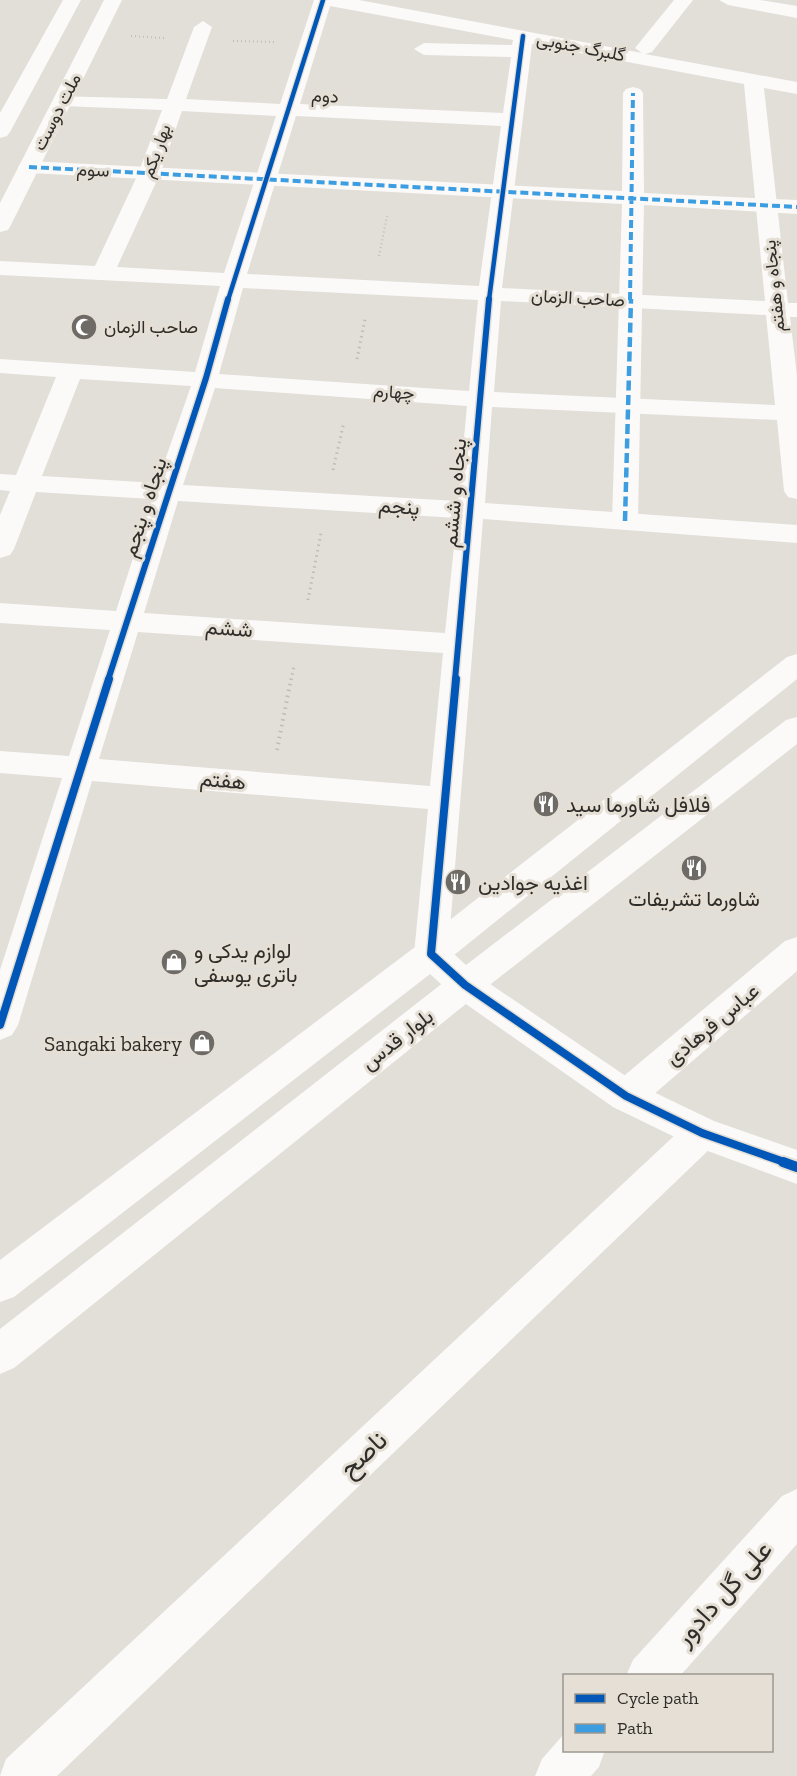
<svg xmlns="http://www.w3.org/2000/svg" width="797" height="1776" viewBox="0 0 797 1776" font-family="'Zilla Slab',Vazirmatn,serif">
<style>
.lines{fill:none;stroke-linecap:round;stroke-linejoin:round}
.path-far2{stroke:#bfbdbc;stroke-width:2;stroke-dasharray:1 3;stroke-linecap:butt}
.path-far1{stroke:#bfbdbc;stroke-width:3;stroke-dasharray:1.5 4;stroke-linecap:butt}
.path{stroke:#bfbdbc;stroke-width:4;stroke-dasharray:1.5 4.5;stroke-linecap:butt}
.pedestrian{fill:#fbfaf9;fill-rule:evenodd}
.minor{fill:#fbfaf9;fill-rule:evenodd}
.tertiary{fill:#fbfaf9;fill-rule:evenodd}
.secondary{fill:#fbfaf9;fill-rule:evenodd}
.quiet-far1{stroke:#3d9de1;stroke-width:4;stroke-dasharray:8 4;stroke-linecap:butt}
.quiet{stroke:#3d9de1;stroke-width:4.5;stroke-dasharray:10 4.5;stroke-linecap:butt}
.cycleway-far3-casing{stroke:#e5dfd5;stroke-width:7}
.cycleway-far2-casing{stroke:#e5dfd5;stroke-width:9}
.cycleway-far1-casing{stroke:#e5dfd5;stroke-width:11}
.cycleway-casing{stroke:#e5dfd5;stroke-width:14}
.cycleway-far3{stroke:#0057b8;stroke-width:4.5}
.cycleway-far2{stroke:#0057b8;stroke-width:6}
.cycleway-far1{stroke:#0057b8;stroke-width:8}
.cycleway{stroke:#0057b8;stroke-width:10}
.labels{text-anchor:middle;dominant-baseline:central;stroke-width:6;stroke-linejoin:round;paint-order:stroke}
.far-street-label{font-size:18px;fill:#2f2d29;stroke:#e5dfd5}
.far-poi-label{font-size:18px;fill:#2f2d29;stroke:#e5dfd5;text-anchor:start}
.street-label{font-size:21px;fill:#2f2d29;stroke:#e5dfd5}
.poi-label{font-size:21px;fill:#2f2d29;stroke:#e5dfd5;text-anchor:start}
.near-street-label{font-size:26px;fill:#2f2d29;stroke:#e5dfd5}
</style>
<rect width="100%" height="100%" fill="#e2ded8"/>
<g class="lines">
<path class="path-far2" d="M131,36l34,2
M233,41l43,1
M379,256l8,-40"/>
<path class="path-far1" d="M357,359l8,-40
M333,470l11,-48
M308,600l13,-67
M291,680l3,-14"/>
<path class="path" d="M277,750l14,-71"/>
<path class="pedestrian" d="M633,87l7,2 3,4 1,100 153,7v14l-153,-9 -6,316 -3,6 -10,3 -10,-3 -3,-6 10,-317 -593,-31 -7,-2 -4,-4 4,-4 7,-2 593,30 1,-98 3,-4z"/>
<path class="minor" d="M314,0h45l283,53 -7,-5 39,-48h19l-41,52 -7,2 152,28v12l-33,-6 24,215h9v14h-7l7,59v123l-9,-2 -4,-6 -7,-71 -285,-13 -7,96 312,22v18l-314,-24 -35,435 -5,10 -12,4 -12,-4 -5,-10 14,-145 -336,-28 -74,244 -6,10 -12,5v-70l62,-192 -62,-5v-22l69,5 41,-126 -110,-7v-20l116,8 36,-112 -116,-7 -22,57 -4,6 -10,3v-43l10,-24 -10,-1v-16l16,1 40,-98 -56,-4v-14l195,13 25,-86 -220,-11v-14l95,5 43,-92 24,-64 -99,-4 -7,-2 -3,-4 3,-4 111,3 27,-72 9,-6 9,6 -26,72 94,5zM330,6l183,34 -1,5 -88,-2 -10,6 10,6 87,2 -8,56 -203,-9zM532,44l212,40 21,217 -263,-13zM182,111l94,5 -52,157 -107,-6 43,-93zM296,116l205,10 -22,160 -232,-12zM243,288l235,12 -9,91 -250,-17zM501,301l265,14 9,90 -281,-13zM80,379l111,7 -34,97 -115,-7zM215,388l252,18 -9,95 -275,-16zM178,501l279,17 -12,115 -301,-20zM138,632l305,21 -13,133 -331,-27z
M719,0h41l37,6v12l-69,-13z
M797,937v34l-158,136 -13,5 -13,-5 -5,-11 5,-11 172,-144z
M702,1117l13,5 6,11 -6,11 -658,632h-57l6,-17 683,-637z
M797,1489v55l-117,132h-54l7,-16 149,-164z
M564,1734v16h41l-6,17 -8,9h-56l7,-17z"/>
<path class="tertiary" d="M63,0h18l-71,132 -3,4 -7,2v-25z
M104,0h18l-111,225 -3,5 -8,2v-29z
M431,940l12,4 34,31 162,110 75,36 83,29v34l-108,-40 -76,-37 -160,-112 -34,-31 -5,-10 5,-10z"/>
<path class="secondary" d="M797,654v25l-354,285 -429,333 -14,5v-42l419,-316 368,-287z
M797,717v27l-320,251 -463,373 -14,6v-45l453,-354 333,-255z"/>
<path class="quiet-far1" d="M29,167l768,40
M630,300l3,-207"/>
<path class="quiet" d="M625,521l6,-222"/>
<defs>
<path id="cycleway-far3" d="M228,300l95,-300
M489,300l34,-264"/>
<path id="cycleway-far2" d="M108,680l98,-302 22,-79
M455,680l34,-381"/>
<path id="cycleway-far1" d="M456,679l-25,275 34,31 161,111 76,37 85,30
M0,1025l109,-346"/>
<path id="cycleway" d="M783,1162l14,5"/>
</defs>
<use href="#cycleway-far3" class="cycleway-far3-casing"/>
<use href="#cycleway-far2" class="cycleway-far2-casing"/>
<use href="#cycleway-far1" class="cycleway-far1-casing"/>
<use href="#cycleway" class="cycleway-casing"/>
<use href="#cycleway-far3" class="cycleway-far3"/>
<use href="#cycleway-far2" class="cycleway-far2"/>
<use href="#cycleway-far1" class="cycleway-far1"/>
<use href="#cycleway" class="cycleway"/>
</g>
<defs>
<symbol id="mosque-disc" viewBox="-11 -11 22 22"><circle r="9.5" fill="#6e6b66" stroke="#e5dfd5"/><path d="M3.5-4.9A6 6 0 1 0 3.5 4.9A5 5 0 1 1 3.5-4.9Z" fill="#fff"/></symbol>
<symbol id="restaurant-disc" viewBox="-11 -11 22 22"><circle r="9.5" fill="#6e6b66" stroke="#e5dfd5"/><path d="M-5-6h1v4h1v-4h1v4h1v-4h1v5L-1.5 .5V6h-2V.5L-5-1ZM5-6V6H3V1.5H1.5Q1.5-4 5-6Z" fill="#fff"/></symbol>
<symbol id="shop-disc" viewBox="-11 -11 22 22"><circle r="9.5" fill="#6e6b66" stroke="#e5dfd5"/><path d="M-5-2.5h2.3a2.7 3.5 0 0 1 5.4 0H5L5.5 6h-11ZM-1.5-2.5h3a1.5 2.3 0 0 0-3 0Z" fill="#fff"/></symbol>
</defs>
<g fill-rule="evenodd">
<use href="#mosque-disc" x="69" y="312" width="30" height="30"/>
<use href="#restaurant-disc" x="531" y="789" width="30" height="30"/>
<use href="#restaurant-disc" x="679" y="853" width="30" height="30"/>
<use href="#restaurant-disc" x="443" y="867" width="30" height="30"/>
<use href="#shop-disc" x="159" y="947" width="30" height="30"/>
<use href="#shop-disc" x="187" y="1028" width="30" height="30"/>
</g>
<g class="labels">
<g class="far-street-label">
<text transform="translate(581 47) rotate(11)">گلبرگ جنوبی</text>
<text transform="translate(325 96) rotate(3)">دوم</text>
<text transform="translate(57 112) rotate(-63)">ملت دوست</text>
<text transform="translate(156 151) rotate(-70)">بهار یکم</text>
<text transform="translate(93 170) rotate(3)">سوم</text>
<text transform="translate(774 286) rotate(-96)">پنجاه و هفتم</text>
<text transform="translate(578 298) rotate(3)">صاحب الزمان</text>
<text transform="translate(394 392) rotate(4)">چهارم</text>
</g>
<g class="far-poi-label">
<text x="104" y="327">صاحب الزمان</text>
</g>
<g class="street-label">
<text transform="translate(454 493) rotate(-85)">پنجاه و ششم</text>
<text transform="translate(399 506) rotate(4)">پنجم</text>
<text transform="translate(144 507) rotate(-72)">پنجاه و پنجم</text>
<text transform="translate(229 628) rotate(4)">ششم</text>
<text transform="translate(223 780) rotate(5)">هفتم</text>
<text transform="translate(712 1024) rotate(-40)">عباس فرهادی</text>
<text transform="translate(397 1039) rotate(-38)">بلوار قدس</text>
</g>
<g class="poi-label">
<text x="566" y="804">فلافل شاورما سید</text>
<text x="478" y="882">اغذیه جوادین</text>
<text x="694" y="898" text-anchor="middle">شاورما تشریفات</text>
<text x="194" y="950">لوازم یدکی و<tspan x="194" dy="24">باتری یوسفی</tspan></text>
<text x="182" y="1043" text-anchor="end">Sangaki bakery</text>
</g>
<g class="near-street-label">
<text transform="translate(363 1454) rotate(-43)">ناصح</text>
<text transform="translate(723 1593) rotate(-48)">علی گل دادور</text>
</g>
</g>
<rect x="563" y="1674" width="210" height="78" fill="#e5dfd5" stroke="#9c9890" stroke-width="1.5"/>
<rect x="575" y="1694" width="30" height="9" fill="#0057b8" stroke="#9c9890" stroke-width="1.5"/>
<text x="617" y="1704" font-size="18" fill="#2f2d29">Cycle path</text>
<rect x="575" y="1724" width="30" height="9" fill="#3d9de1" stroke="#9c9890" stroke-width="1.5"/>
<text x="617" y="1734" font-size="18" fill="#2f2d29">Path</text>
</svg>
